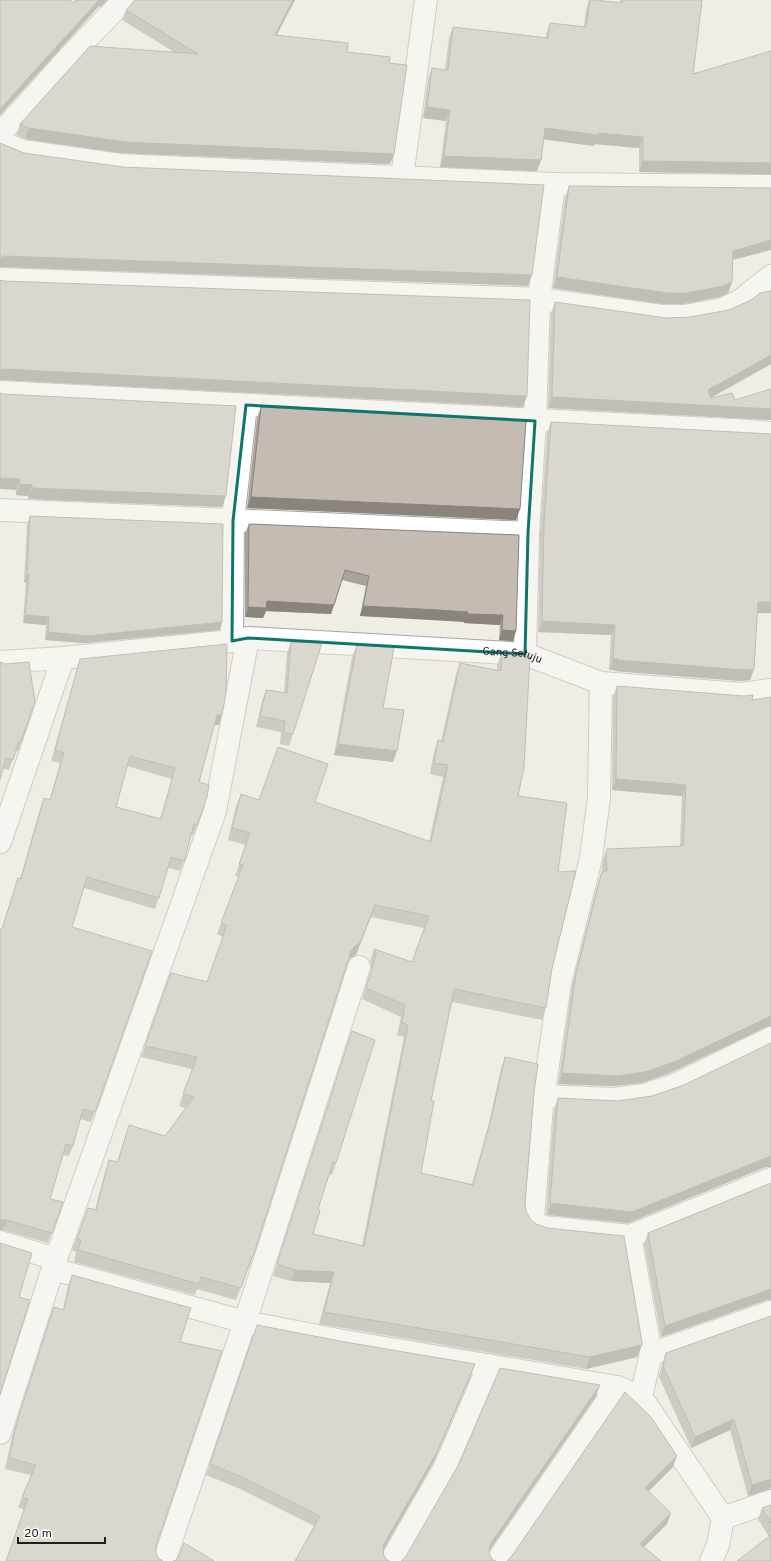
<svg xmlns="http://www.w3.org/2000/svg" width="771" height="1561" viewBox="0 0 771 1561" font-family="Overpass,sans-serif">
<style>
.lines{fill:none;stroke-linecap:round;stroke-linejoin:round}
.minor-casing{stroke:#a5a5a5;stroke-width:24}
.tertiary-casing{stroke:#a5a5a5;stroke-width:24}
.minor{stroke:#fff;stroke-width:22}
.tertiary{stroke:#fff;stroke-width:22}
.wall{fill:#a9a29a;fill-rule:evenodd}
.shaded-wall{fill:#89847d}
.building{fill:#c4bcb3;stroke:#89847d;fill-rule:evenodd}
.marked{fill:none;stroke:#0f766e;stroke-width:3;stroke-linejoin:round}
.labels{text-anchor:middle;dominant-baseline:central;stroke-width:4;stroke-linejoin:round;paint-order:stroke}
.street-label{font-size:11px;fill:#1e1e1e;stroke:#fff}
</style>
<rect width="100%" height="100%" fill="#f0ede4"/>
<g class="lines">
<defs>
<g id="minor">
<path d="M0,134l70,-78 54,-56"/>
<path d="M0,142l22,9 98,14 434,19 217,2"/>
<path d="M402,177l24,-177"/>
<path d="M0,279l539,20 123,17h22l39,-7 18,-9 30,-24"/>
<path d="M0,392l750,39 21,2"/>
<path d="M0,510l528,23"/>
<path id="s1" d="M248,638l277,16 76,29 140,11 30,-4"/>
<path d="M232,641l1,-120 13,-116"/>
<path d="M525,654l3,-121 7,-112 4,-122 15,-115"/>
<path d="M601,683l-2,115 -8,60 -31,125 -18,123 -9,111 4,7 7,3 86,9 141,-57"/>
<path d="M0,842l63,-184"/>
<path d="M543,1096l71,3 30,-4 31,-10 96,-47"/>
<path d="M630,1236l21,118"/>
<path d="M0,1242l56,17"/>
<path d="M53,1269l192,53 98,19 274,46 24,10 82,121 48,-17"/>
<path d="M641,1397l10,-43 120,-42"/>
<path d="M164,1561l81,-239 114,-355"/>
<path d="M391,1561l53,-92 45,-104"/>
<path d="M497,1561l120,-174"/>
<path d="M711,1561l7,-16 5,-27"/>
</g>
<path id="tertiary" d="M0,662l63,-4 169,-17 16,-3 -33,173 -159,448 -56,174"/>
</defs>
<use href="#minor" class="minor-casing"/>
<use href="#tertiary" class="tertiary-casing"/>
<use href="#minor" class="minor"/>
<use href="#tertiary" class="tertiary"/>
</g>
<path class="wall" d="M0,0l74,3 2,-3h31l-7,7 -1,-1 -99,109z
M135,0h160l-19,35 113,28 1,101 -269,-11 -96,-14 -9,-4 4,-11 154,-72 -52,-32 4,-10z
M589,0l31,3v-3h82l-9,74 78,-23v123l-132,-2v-24l-44,-4 -1,2 -50,-7 -3,21 -4,11 -97,-4 6,-46 -23,-3 5,-39 4,-11 13,2 4,-32 4,-11 93,11v-4l4,-11 34,4 2,-17z
M569,186l164,75 -1,21 -4,11 -9,4 -36,7h-20l-110,-16 12,-91z
M771,291v73l-60,34 24,2 36,20 -223,-12 3,-95 4,-11 111,16 24,-1 39,-7z
M0,393l222,114 -194,-8v-3l-12,-1v-5z
M261,407l259,102 -4,11 -269,-12 10,-90z
M551,422l206,191 -3,56 -4,11 -9,1 -127,-10v-1h-5l2,-35 -73,-3 2,-98 7,-101z
M30,516l192,106 -2,8 -136,13 -39,-3 1,-15 -23,-2 3,-40 -2,-1 3,-58z
M249,524l270,11 -3,96 -3,10 -14,-1 1,-15 -36,-2 1,-1 -31,-3 -74,-3 6,-30 -24,-6 -11,34 -65,-3 -3,7 -18,-1v-84z
M291,642l2,92 -4,12 -9,-2 1,-12 -25,-5 6,-26 4,-11 18,3 3,-40z
M357,645l26,63 10,54 -59,-7 18,-98z
M502,653l16,143 40,76 -6,96 -6,40 -4,12 -90,-18 -21,99 -10,72 51,11 16,-57 13,-58 4,-12 29,36 -9,111 1,7 4,8 112,126 -5,12 -51,12 -267,-45 11,-41 -39,-2 -18,-5 79,-245 -16,132 -4,12 -3,-1 -11,35 -5,25 49,12 42,-209 -7,-2 4,-18 -39,-18 9,-28v-6l-1,-4 4,-12 38,13 12,-34 -53,-11 -15,38 -6,3 -2,4 -95,294 -4,12h-1l-12,32 -39,-11 -2,6 -121,-33 2,-10 -4,-2 16,-42 7,2 10,-38 4,-12 8,2 12,-37 36,11 21,-28 -7,-2 13,-37 -51,-12 30,-84 36,9 16,-45 -6,-3 22,-57 -4,-1 11,-31 -18,-5 8,-34 5,-12 18,6 56,2 114,40 14,-65 -13,-3 4,-22 4,-12 3,1 15,-67 4,-11 37,7v-5z
M80,659l139,66h-5l-15,57 8,15 -14,39 -2,-1 -7,26 -4,10 -12,-3 -13,41 -71,-21 -12,39 80,24 -61,171 -11,-3 -7,27 -4,10 -6,-1 -13,44 13,3 -15,41 -45,-13h-3v-301h2l16,-51 2,1 20,-70 4,-11 6,2 10,-37 -9,-2 26,-92zM127,766l45,13 -12,40 -44,-12z
M0,662l35,40 -17,50 -2,-1 -7,19 -6,-1z
M617,686l135,14 14,327 -96,46 -29,10 -28,3 -55,-2 14,-99 26,-103 4,-11v-6l1,-5 4,-11 73,-2 2,-51 -70,-6 1,-94z
M684,1085l82,82 -138,56 -82,-9 8,-105 4,-11 60,3 34,-5z
M771,1183v117h-4l-106,37 -17,-93 4,-11z
M72,1275l108,67 -24,204v7l2,5 5,3h-157l18,-51 -6,-3 13,-32 -26,-6 8,-36 37,-115 4,-11 9,2 5,-23z
M771,1316v169l-1,4 -22,7 -18,-66 -39,18 -32,-71 3,-13 4,-11z
M253,1336l218,39 -38,88 -50,88 1,5 4,5 -74,-35 -76,-38 -32,-13z
M771,1505v56l-2,-24 -11,-18 4,-11z"/>
<path class="shaded-wall" d="M99,0h2l-2,6 -99,109v-6z
M102,0h5l-7,7z
M293,0h2l-24,46 4,-11z
M427,107l23,3 -4,11 -23,-3z
M29,128l365,26 -4,10 -269,-11 -96,-14z
M545,128l98,9 -4,11 -44,-4 -1,2 -53,-7z
M444,156l97,4 -4,11 -97,-4z
M643,161l128,2v11l-132,-2z
M771,240v10l-42,11 4,-10z
M4,256l528,19 -4,11 -528,-19v-9z
M557,277l175,5 -4,11 -9,4 -36,7h-20l-110,-16z
M771,355v9l-67,37 4,-11z
M5,369l522,27 -4,11 -523,-27v-10z
M552,397l219,12v11l-223,-12z
M0,478l20,1 -4,11 -16,-1z
M20,484l12,1 -4,11 -12,-1z
M32,488l194,8 -4,11 -194,-8z
M251,497l269,12 -4,11 -269,-12z
M27,575h2l-3,8 -2,-1z
M267,601l67,4 -3,9 -65,-3 -3,7 -18,-1 3,-10z
M758,602h13v11h-17z
M363,606l75,4 30,2 -3,10 -105,-6z
M468,614l35,1 -3,10 -36,-2z
M25,615l24,2 -3,8 -23,-2z
M542,621l73,4 -4,10 -73,-3z
M222,622l-2,8 -136,13 -39,-3 3,-8z
M502,630l14,1 -3,10 -14,-1z
M613,659h5l-4,11h-5z
M617,660l137,9 -4,11 -9,1 -127,-10z
M217,715h5l-3,10h-6z
M338,744l59,7 -4,11 -59,-7z
M616,779l70,6 -4,11 -70,-6z
M375,905l-19,50 -6,3 -3,5 4,-12z
M771,1016v10l-5,1 -96,46 -29,10 -28,3 -55,-2 4,-11z
M771,1156v11h-5l-138,56 -81,-8 4,-11z
M0,1220h7l-4,10h-3z
M295,1270l39,2 -4,11 -39,-2z
M771,1289v11h-4l-106,37 4,-11z
M642,1345l-5,12 -51,12 4,-12z
M475,1364l-4,11 -38,88 -53,92 4,-11z
M600,1385l-4,11 -109,158 4,-11z
M734,1419l-4,11 -39,18 4,-11z
M677,1456l-4,11 -32,32 4,-11z
M770,1472h1v13l-1,4 -22,7 4,-11z
M671,1513l-4,11 -31,31 4,-11z"/>
<path class="building" d="M0,0h71l3,3 2,-3h23l-99,109z
M135,0h158l-18,35 73,8 -1,9 43,5 -1,6 18,2 -13,89 -269,-12 -96,-14 -9,-4 70,-78 108,8 -72,-44z
M590,0h5l27,3 1,-3h79l-9,74 78,-23v112l-128,-2v-24l-44,-4 -1,2 -53,-7 -4,32 -97,-4 6,-46 -23,-3 5,-39 16,2 5,-43 95,11 2,-15 36,4z
M0,143l24,10 99,14 421,18 -12,90 -528,-19 -4,2z
M569,186l202,2v52l-38,11 -1,31 -9,4 -36,7h-20l-110,-16z
M0,280l3,1 527,19 -3,96 -522,-27 -5,1z
M771,291v64l-63,35 3,8 21,-5 3,7 36,-11v20l-219,-12 3,-95 111,16 24,-1 39,-7 22,-10 9,-7z
M0,393l3,1 233,12 -10,90 -194,-8v-3l-12,-1v-5l-20,-1z
M261,407l265,14 -6,88 -269,-12z
M551,422l220,12v168h-13l-4,67 -9,1 -128,-10 1,-1h-5l2,-34 -73,-4 2,-98z
M30,516l193,8 -1,98 -135,14 -39,-4 1,-15 -24,-2 4,-40h-2z
M249,524l270,11 -3,96 -14,-1 1,-15 -35,-1v-2l-30,-2 -75,-4 6,-30 -24,-6 -11,35 -67,-4 -1,7 -18,-1z
M291,642l31,1 -29,91 -9,-1 1,-12 -25,-5 6,-26 21,3z
M227,644l-1,49 -4,22h-5l-18,67 10,3 -2,12 -10,28 -3,-1 -10,37 -13,-4 -12,41 -72,-21 -15,50 80,24 -57,161 -12,-3 -10,37 -7,-2 -16,55 13,3 -11,31 -45,-13h-7v-291h2l16,-51 3,1 23,-81 6,2 14,-47 -9,-3 25,-91zM130,756l45,12 -14,51 -45,-12z
M357,645l37,3 -11,60 21,2 -7,41 -59,-7z
M502,653l28,3 -6,111 -6,29 49,7 -9,69 18,-1 -24,97 -6,40 -92,-19 -23,112h3l-13,72 52,12 19,-70 13,-58 33,7 -4,29 -9,111 1,7 4,8 6,5 11,4 77,8 18,106v3l-52,12 -266,-45 10,-40 -39,-2 -18,-6 75,-233 23,9 -39,123 -3,-1 -15,47 2,1 -7,24 51,12 44,-221 -6,-2 3,-18 -39,-17 9,-29 1,-6 -2,-4 38,13 17,-46 -54,-11 -15,38 -5,3 -4,5 -98,305h-1l-11,32 -40,-11 -2,7 -121,-34 3,-10 -4,-1 11,-31 8,2 13,-50 9,2 11,-37 36,11 29,-39 -11,-3 14,-37 -52,-11 26,-73 36,9 20,-57 -6,-2 22,-58 -4,-1 11,-31 -18,-5 9,-34 18,6 19,-53 50,17 -13,38 116,40 17,-77 -14,-2 4,-23 5,2 17,-79 41,8z
M0,662l5,2 24,-2 6,40 -14,39h-2l-6,19 -7,-2 -6,22z
M617,686l127,10 9,-1 -1,5 19,-3v319l-97,46 -29,10 -28,4 -55,-3 14,-99 26,-103h5l-1,-17 1,-5 76,-3 3,-61 -70,-6z
M771,1043v113l-139,56 -82,-9 8,-105 60,3 34,-5 32,-11z
M771,1183v106l-106,37 -17,-93z
M0,1243l32,10 -13,44 11,3 -30,94z
M72,1275l119,33 -11,34 42,9 -66,195v7l2,5 5,3h-24l-1,-1v1h-132l22,-62 -6,-2 14,-32 -27,-7 8,-36 37,-115 10,3z
M771,1316v156h-1l1,2v5l-19,6 -18,-66 -39,18 -32,-71 3,-13z
M257,1325l88,17 130,22 -38,88 -53,92 -1,6 1,6 4,5h2h-95l25,-45 -78,-39 -32,-13z
M500,1368l100,17 -109,158 -2,6 1,7 4,5h2h-95l5,-5 53,-92z
M625,1392l26,25 26,39 -32,32 26,25 -31,31 21,17h-154l4,-4z
M771,1505v18l-9,-15z
M771,1535v26h-34z
M184,1543l30,18h-41l3,-1 4,-6z"/>
<path d="M0 0H771V1561H0ZM246,405l289,16 -7,112 -3,121 -277,-16 -16,3 1,-120z" fill="#f0ede4" fill-opacity=".55" fill-rule="evenodd"/>
<path class="marked" d="M246,405l289,16 -7,112 -3,121 -277,-16 -16,3 1,-120z"/>
<g class="labels">
<g class="street-label">
<text stroke="none"><textPath href="#s1" startOffset="265">Gang Setuju</textPath></text>
</g>
</g>
<path d="M18 1537v6h87v-6" fill="none" stroke="#1e1e1e" stroke-width="2"/>
<text x="24" y="1537" font-size="12" fill="#1e1e1e" stroke="#ffffff" stroke-width="3" paint-order="stroke">20 m</text>
</svg>
